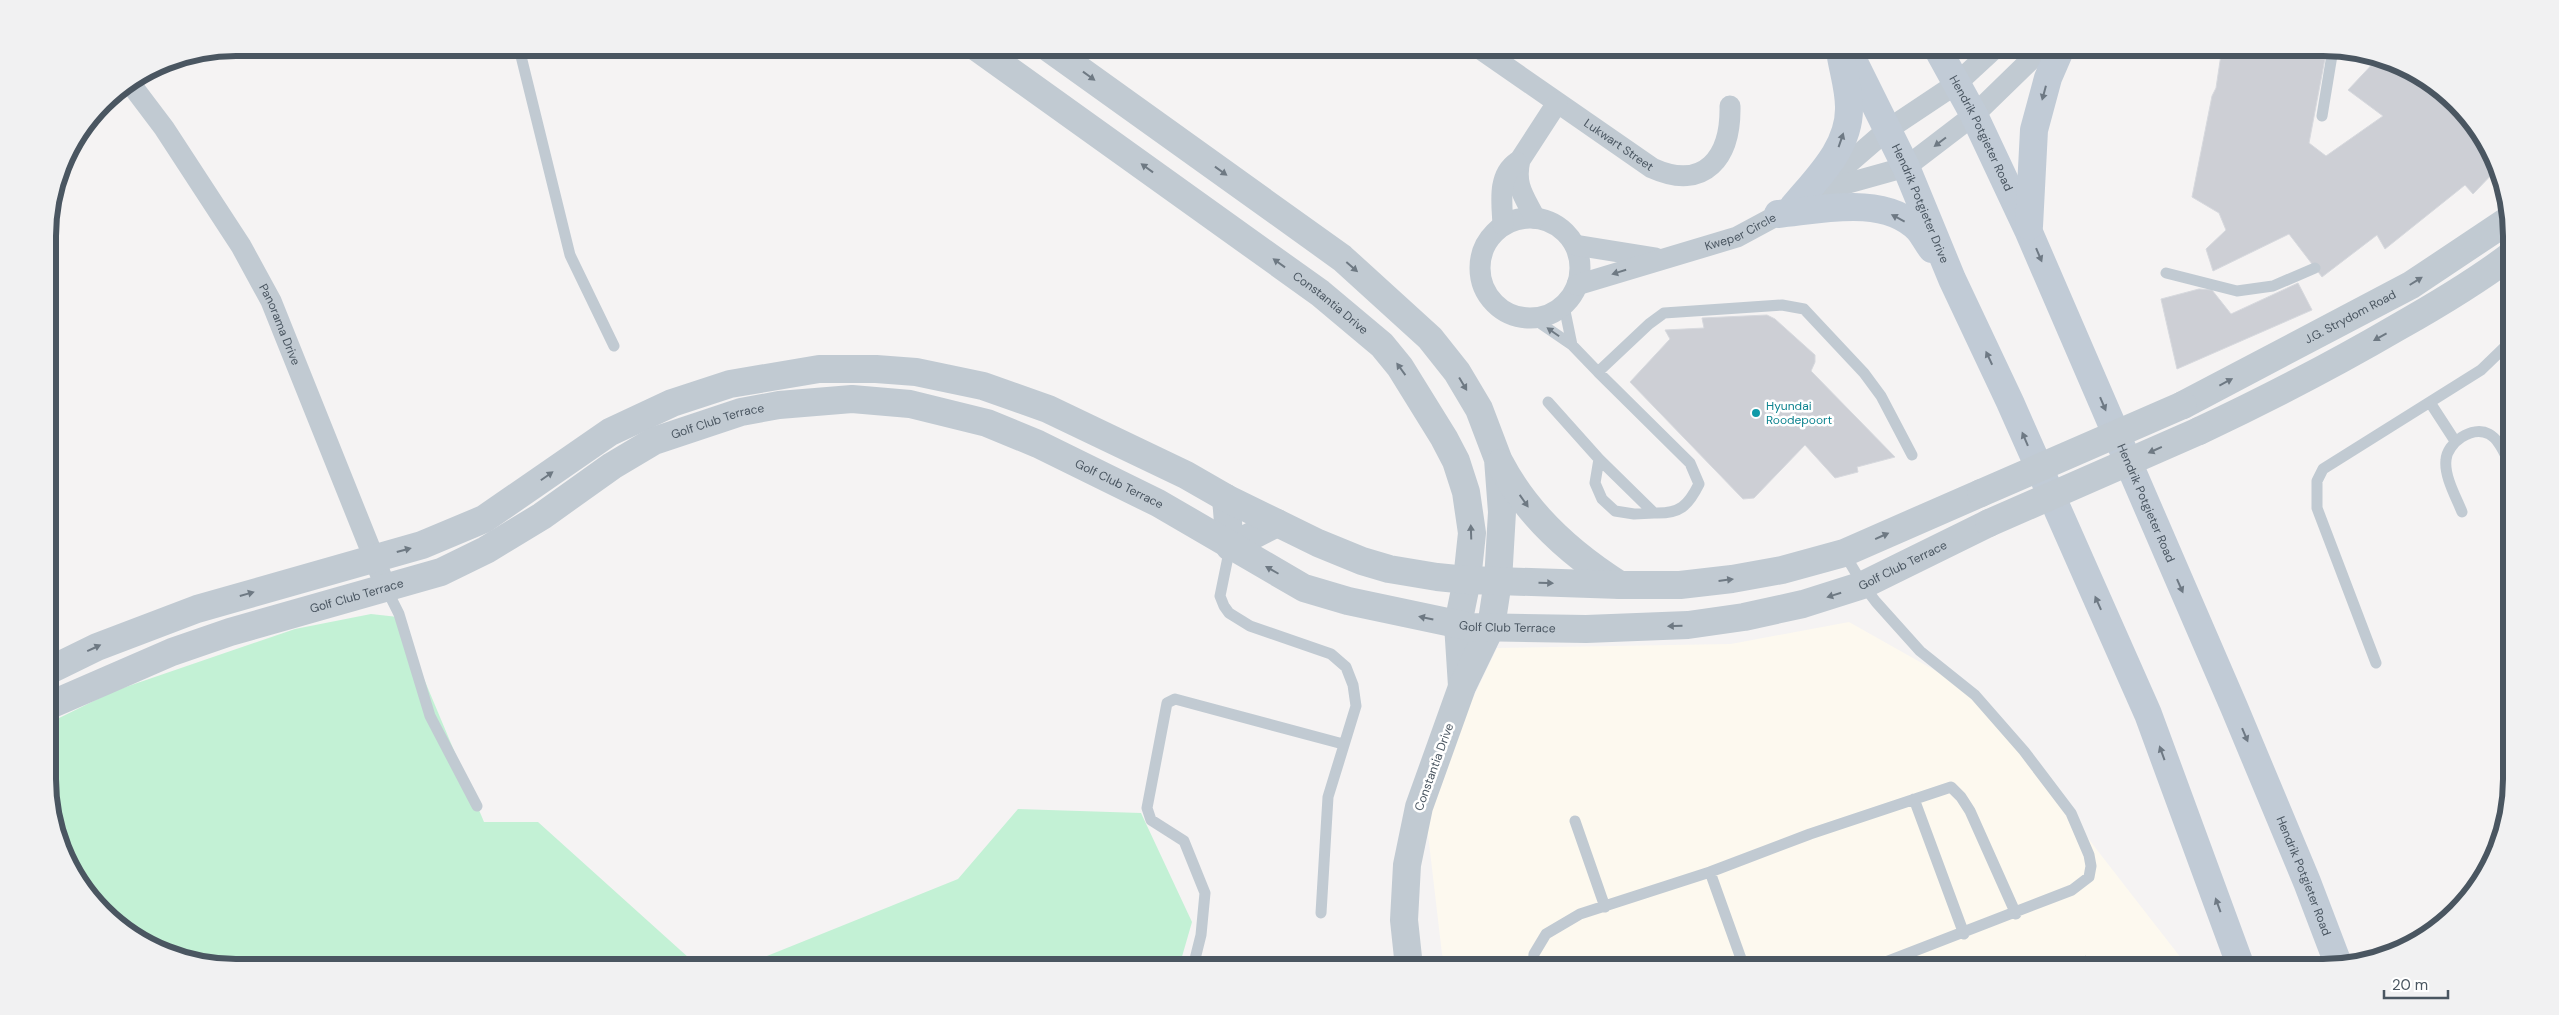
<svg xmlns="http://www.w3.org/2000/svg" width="2559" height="1015" viewBox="0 0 2559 1015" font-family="'DM Sans',sans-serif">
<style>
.commercial{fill:#fdf9ef}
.green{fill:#c3f1d5}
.building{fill:#cdcfd5;stroke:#d7d9de}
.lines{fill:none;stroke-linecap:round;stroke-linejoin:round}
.service{stroke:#c1cad2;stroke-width:11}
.minor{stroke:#c1cad2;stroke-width:21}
.tertiary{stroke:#c1cad2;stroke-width:28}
.secondary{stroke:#c1cbd6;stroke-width:28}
.tertiary-bridge{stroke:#c1cad2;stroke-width:28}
.oneway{fill:#6e7983}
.oneway2{fill:#6e7984}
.culture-dot{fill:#0f9aa8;stroke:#fff;stroke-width:2}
.labels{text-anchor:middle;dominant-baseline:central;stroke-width:5;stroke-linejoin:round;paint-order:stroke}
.street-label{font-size:12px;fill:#4a5661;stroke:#fff}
.culture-label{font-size:12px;fill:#0d838f;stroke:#fff;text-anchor:start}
.rim{fill:none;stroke:#4a5661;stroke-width:6}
</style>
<rect width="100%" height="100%" fill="#f5f3f3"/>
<path class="commercial" d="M1849,622l126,71 213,274h-742l-4,-13 -18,-154 73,-152 234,-4z"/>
<path class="green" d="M371,614l27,3 86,205h54l161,145h-462l-61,-10 -45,-22 -37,-32 -27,-41 -16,-47v-93l63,-31 181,-62z
M1018,809l123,4 51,109 -13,45h-439l218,-88z"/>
<path class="building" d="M2222,48h105l-18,95 17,13 57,-40 -35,-26 31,-33 58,29 35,35 26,47 -25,26 -8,-9 -80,64 -8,-14 -55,42 -33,-43 -76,37 -7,-22 20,-19 -7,-17 -27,-16 20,-101 4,-8z
M2298,283l14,27 -135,59 -16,-70 38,-10 13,1 19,24z
M1767,315l8,4 40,36v7l-4,9 84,86 -38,10 1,5 -23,6 -30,-33 -51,53 -11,1 -113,-117 40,-43 -5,-9 39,-2 -2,-10z
M2086,956l4,11h-35z"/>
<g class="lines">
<path class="service" d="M519,48l51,207 44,91
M2322,116l11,-67
M2166,273l71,18 36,-5 42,-18
M1564,306l8,39
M1534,319l38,26 26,27 51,-48 15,-11 118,-8 22,4 60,64 17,23 31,59
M1548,402l51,57 55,54c26,1 34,-7 45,-29l-9,-21 -92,-91
M2431,404l24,37
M1599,459l-4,24 7,16 13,12 19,3 20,-1
M2462,512c-6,-15 -18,-36 -16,-52 1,-17 26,-35 43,-26 11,6 16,21 22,32
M1230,547l-10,49 4,10 5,7 21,13 81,28 15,13 7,18 3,21 -28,91 -7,116
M1844,553l19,32 13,17 44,49 55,44 49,56 47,62 18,42 2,11 -2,11 -17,13 -199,77
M386,588l13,26 31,102 47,90
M2376,663l-59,-155v-27l6,-12 158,-99 29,-28
M1914,799l50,135
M1575,821l30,86
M1710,872l34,95
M1193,967l8,-32 4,-42 -21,-52 -33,-21 -4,-12 20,-105 8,-4 168,45
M1533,967l1,-13 12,-20 34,-20 130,-42 100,-38 141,-47 10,10 9,14 46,103"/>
<g class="minor">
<path id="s1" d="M1479,48l173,120c53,24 79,-11 78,-62"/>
<path id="s2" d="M130,83l34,45 77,118 30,55 115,287"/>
<path d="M1820,188l67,-58 69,-46 39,-36"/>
<path d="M1820,191l86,-24 68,-52 69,-67"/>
<circle cx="1530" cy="268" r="50"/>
<path d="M1535,218c-11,-22 -21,-33 -15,-58l37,-57"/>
<path d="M1503,225c-1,-22 -6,-49 14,-63"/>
<path d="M1575,245l81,13"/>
<path id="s3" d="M1577,285l160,-48 54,-29"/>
</g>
<g class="tertiary">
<path id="s4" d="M978,48l342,245 62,52 18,22 44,71 12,23 10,31 6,41 -5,47 -9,44 4,62"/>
<path d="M1049,48l293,210 88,80 27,34 22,37 19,50 4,53 -4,69 -7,46 -29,60 -43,120 -12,58 -3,55 5,47"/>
<path id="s5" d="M2183,405l228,-120 99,-66"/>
<path d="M2199,431c68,-32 134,-66 199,-104 39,-22 76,-44 112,-71"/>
<path d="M1500,463c27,52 71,91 120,122"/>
<path d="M1226,498l4,49 47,-24"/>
<path d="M50,670l47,-23 100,-38 225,-64 62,-26 126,-87 62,-29 58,-19 89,-15h57l40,3 67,14 65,23 138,66 40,23 92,45 44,18 27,8 48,8 30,3 153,5h60l52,-6 50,-9 62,-17 137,-60"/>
<path id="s6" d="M50,705l122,-53 58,-20 211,-60 45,-22 56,-34 70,-50 42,-25 87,-29 38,-7 73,-6 58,5 77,19 51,21 120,59 146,85 44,13 123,26 115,2 102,-4 56,-8 59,-13 60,-19 126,-62"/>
</g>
<g class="secondary">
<path id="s7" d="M1847,48l59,119 46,112 58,123 138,312 93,253"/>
<path id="s8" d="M1937,48l37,67 54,115 206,477 73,175 32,84"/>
<path d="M1793,207c23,-28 57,-59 56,-100 0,-17 -5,-33 -8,-50"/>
<path d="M1778,214c42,-4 107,-20 141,16 5,6 8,13 13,19"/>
<path d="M2029,226l5,-96 14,-52 13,-30"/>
</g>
<path class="tertiary-bridge" d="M1981,493l202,-88
M1989,523l210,-92"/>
</g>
<defs><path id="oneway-solid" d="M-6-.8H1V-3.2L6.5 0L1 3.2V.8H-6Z" transform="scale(1.25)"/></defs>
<g class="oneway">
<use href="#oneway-solid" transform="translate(1089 76) rotate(36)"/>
<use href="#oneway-solid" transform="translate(1940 142) rotate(143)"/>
<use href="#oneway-solid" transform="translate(1147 168) rotate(-144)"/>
<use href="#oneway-solid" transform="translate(1221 171) rotate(36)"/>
<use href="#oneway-solid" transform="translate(1279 263) rotate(-144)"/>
<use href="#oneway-solid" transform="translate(1352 267) rotate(41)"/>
<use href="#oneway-solid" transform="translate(1619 272) rotate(163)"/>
<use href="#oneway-solid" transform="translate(2416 281) rotate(-32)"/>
<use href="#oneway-solid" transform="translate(1553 332) rotate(-145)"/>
<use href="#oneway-solid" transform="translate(2380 337) rotate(151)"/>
<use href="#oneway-solid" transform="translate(1401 369) rotate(-126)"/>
<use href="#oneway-solid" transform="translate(2226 382) rotate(-28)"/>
<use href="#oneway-solid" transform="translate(1463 384) rotate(59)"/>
<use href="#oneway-solid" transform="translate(2155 450) rotate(156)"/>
<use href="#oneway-solid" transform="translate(547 476) rotate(-35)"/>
<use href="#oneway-solid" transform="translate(1524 501) rotate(55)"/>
<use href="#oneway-solid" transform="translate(1471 532) rotate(-92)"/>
<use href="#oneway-solid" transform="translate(1882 536) rotate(-24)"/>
<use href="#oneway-solid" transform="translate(404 550) rotate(-15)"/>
<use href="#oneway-solid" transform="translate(1272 570) rotate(-150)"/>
<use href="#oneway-solid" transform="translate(1726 580) rotate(-7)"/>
<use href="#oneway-solid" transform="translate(1546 583) rotate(2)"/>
<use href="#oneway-solid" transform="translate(247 594) rotate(-16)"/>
<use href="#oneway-solid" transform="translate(1834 595) rotate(163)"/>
<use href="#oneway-solid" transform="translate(1426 618) rotate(-168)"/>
<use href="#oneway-solid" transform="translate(1675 626) rotate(178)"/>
<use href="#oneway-solid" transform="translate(94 648) rotate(-25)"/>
</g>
<g class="oneway2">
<use href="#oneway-solid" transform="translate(2044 93) rotate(105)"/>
<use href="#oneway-solid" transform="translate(1841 140) rotate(-71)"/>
<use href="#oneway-solid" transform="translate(1898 218) rotate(-152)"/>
<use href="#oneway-solid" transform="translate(2039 255) rotate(67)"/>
<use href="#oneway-solid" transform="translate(1989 358) rotate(-115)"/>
<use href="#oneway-solid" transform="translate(2103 404) rotate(67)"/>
<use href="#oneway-solid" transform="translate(2025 439) rotate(-113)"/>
<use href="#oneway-solid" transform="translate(2180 586) rotate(66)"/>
<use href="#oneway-solid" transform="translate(2098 603) rotate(-114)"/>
<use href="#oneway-solid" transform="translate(2245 735) rotate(67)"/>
<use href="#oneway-solid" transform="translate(2162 753) rotate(-110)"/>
<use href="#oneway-solid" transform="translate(2218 905) rotate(-110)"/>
</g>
<circle class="culture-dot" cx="1756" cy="413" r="5"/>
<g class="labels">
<g class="street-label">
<text stroke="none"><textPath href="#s8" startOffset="96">Hendrik Potgieter Road</textPath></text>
<text stroke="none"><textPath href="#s1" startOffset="170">Lukwart Street</textPath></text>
<text stroke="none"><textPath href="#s7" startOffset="172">Hendrik Potgieter Drive</textPath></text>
<text stroke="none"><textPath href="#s3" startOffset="172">Kweper Circle</textPath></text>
<text stroke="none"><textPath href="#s4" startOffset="435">Constantia Drive</textPath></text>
<text stroke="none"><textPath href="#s5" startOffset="189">J.G. Strydom Road</textPath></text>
<text stroke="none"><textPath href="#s2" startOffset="285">Panorama Drive</textPath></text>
<text stroke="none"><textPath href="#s6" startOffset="731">Golf Club Terrace</textPath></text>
<text stroke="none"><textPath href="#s6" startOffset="1151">Golf Club Terrace</textPath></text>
<text stroke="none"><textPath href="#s8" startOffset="501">Hendrik Potgieter Road</textPath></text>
<text stroke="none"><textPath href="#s6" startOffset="1976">Golf Club Terrace</textPath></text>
<text stroke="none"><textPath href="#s6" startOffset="326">Golf Club Terrace</textPath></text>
<text stroke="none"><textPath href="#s6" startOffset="1571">Golf Club Terrace</textPath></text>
<text transform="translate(1434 767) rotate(-70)">Constantia Drive</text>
<text stroke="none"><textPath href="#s8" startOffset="906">Hendrik Potgieter Road</textPath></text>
</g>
<g class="culture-label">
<text x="1766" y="406">Hyundai<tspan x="1766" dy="14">Roodepoort</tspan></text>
</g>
</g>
<path d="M0 0H2559V1015H0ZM236 56H2323A180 180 0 0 1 2503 236V779A180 180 0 0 1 2323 959H236A180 180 0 0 1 56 779V236A180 180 0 0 1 236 56Z" fill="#f1f1f2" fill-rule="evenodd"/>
<path class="rim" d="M236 56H2323A180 180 0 0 1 2503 236V779A180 180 0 0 1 2323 959H236A180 180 0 0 1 56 779V236A180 180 0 0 1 236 56Z"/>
<path d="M2384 990v8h64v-8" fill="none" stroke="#4a5661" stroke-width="2.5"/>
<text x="2392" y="990" font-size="15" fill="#4a5661" stroke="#ffffff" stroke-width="4" paint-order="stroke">20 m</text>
</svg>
